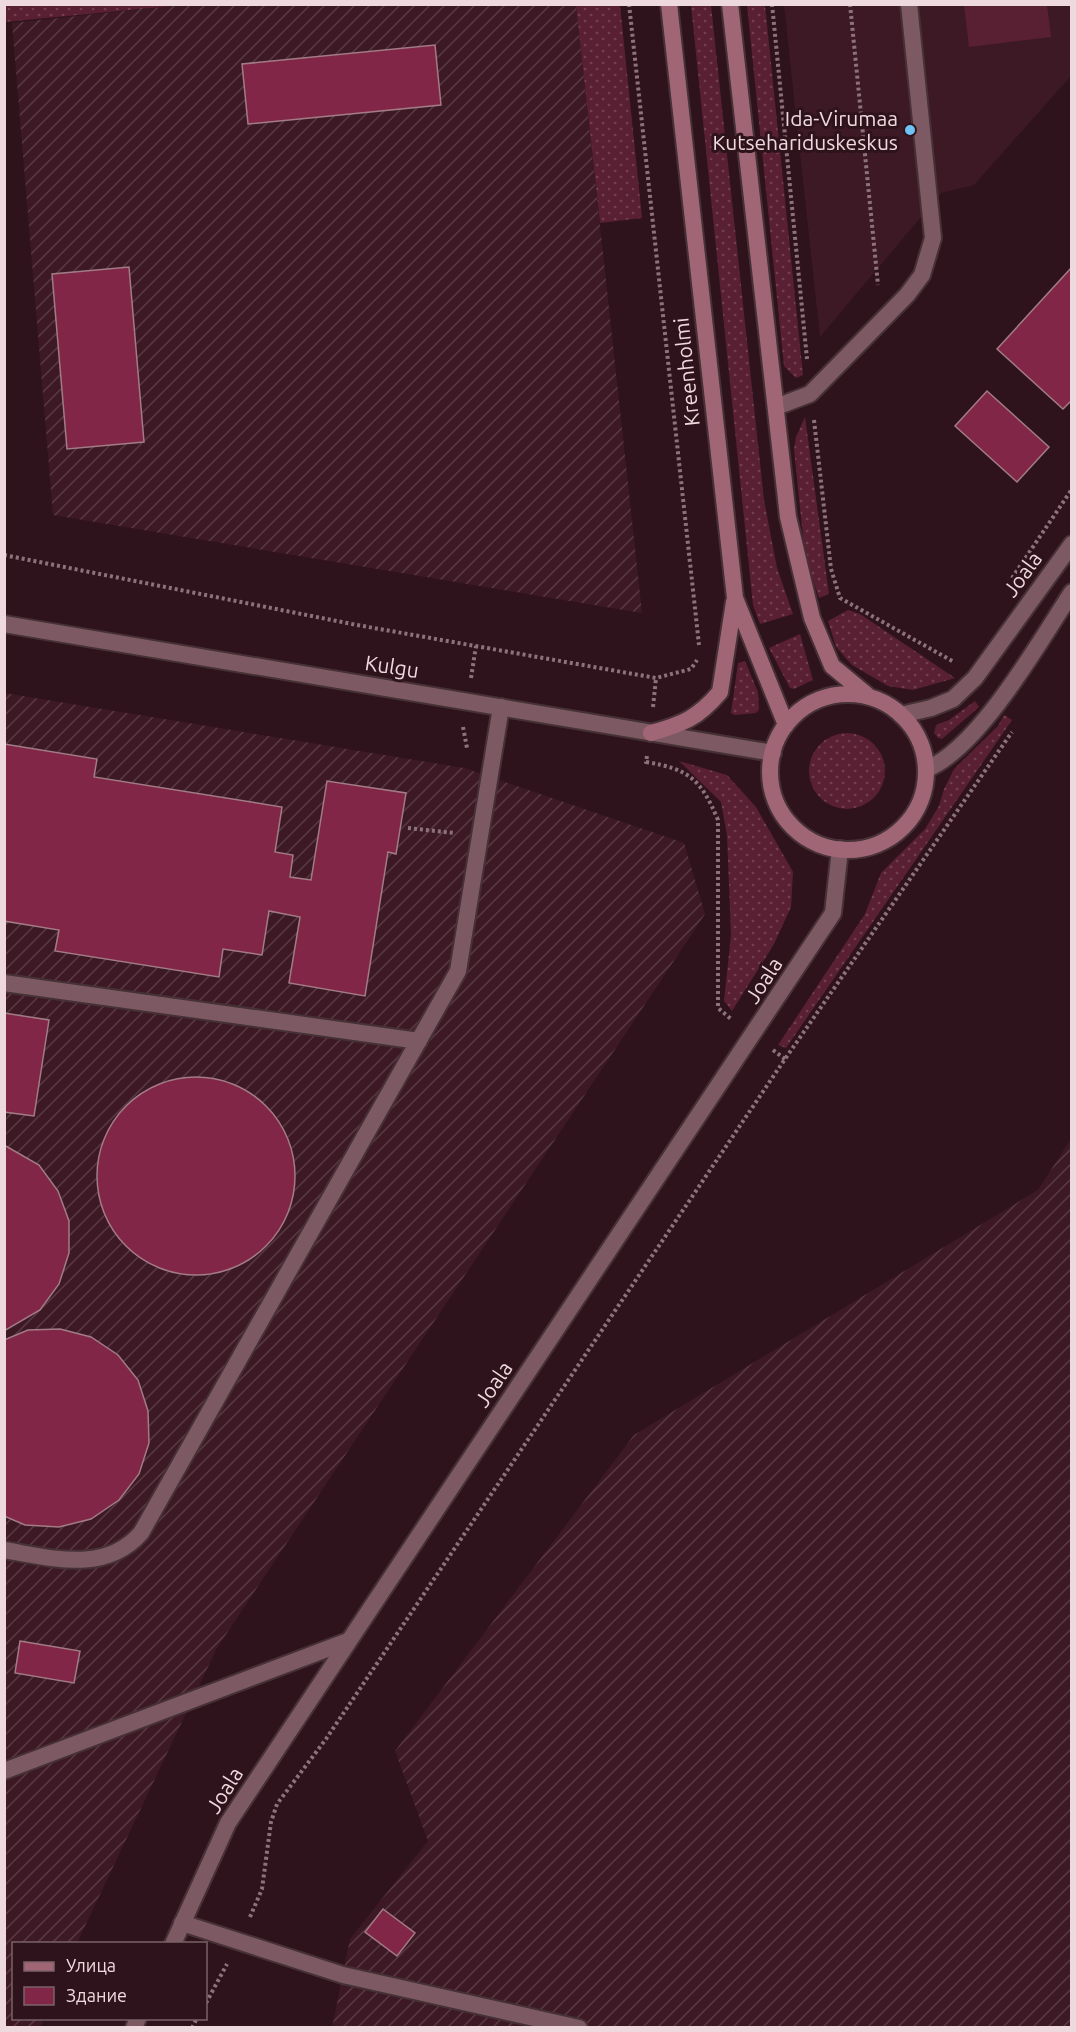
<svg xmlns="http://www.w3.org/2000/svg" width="1076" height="2032" viewBox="0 0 1076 2032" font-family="Ubuntu,sans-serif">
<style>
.built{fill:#3d1925}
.industrial{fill:url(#industrial-furrows)}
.grass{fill:url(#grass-dots)}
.pitch{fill:#591f33}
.building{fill:#822648;stroke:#a17c85;stroke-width:1.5}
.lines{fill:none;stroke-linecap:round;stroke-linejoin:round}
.service-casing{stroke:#463136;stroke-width:20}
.minor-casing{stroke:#463136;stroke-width:20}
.secondary-casing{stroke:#463136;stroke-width:20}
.path{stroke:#8c737a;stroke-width:4;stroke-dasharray:3 3;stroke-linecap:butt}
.service{stroke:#7d5a63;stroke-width:16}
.minor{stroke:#7d5a63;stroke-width:16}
.secondary{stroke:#a06676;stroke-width:16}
.poi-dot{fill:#6fc2f4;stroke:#2f131c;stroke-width:2}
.labels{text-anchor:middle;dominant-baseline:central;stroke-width:6;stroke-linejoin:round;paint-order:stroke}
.poi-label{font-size:21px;fill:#eed9de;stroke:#2f131c;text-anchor:end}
.street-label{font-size:21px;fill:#eed9de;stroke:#2f131c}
</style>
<defs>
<pattern id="industrial-furrows" width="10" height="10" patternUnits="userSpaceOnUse" patternTransform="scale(1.5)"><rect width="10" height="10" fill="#3d1925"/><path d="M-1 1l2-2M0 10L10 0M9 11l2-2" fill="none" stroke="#593a44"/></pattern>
<pattern id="grass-dots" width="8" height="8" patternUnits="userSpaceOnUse" patternTransform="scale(1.5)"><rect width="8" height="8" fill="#591f33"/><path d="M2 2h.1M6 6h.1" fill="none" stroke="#713f50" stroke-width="1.8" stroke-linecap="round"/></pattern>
</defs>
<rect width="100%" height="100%" fill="#2f131c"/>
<path class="built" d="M784,5h287v71l-97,109 -33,8 -121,144z"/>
<path class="industrial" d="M190,4l386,1 66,608 -589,-98 -41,-492z
M4,693l460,75 220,75 21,71 -488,734 -140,295 -63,1v74l29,1 -2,9 -37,-1z
M1071,1139v888l-739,1 18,-89 78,-98 -33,-90 239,-316 404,-245z"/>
<path class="grass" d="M5,4h177v1l-177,17z
M576,5h44l22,213 -42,5z
M691,5h20l53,495 13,68 16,46 -33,10 -7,-19z
M747,5h18l38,370 -7,3 -12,-12z
M805,417l24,177 -10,4 -14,-42 -11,-107 2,-12z
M848,610l12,4 95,64 -42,12 -25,-4 -36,-21 -16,-18 -8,-26z
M800,634l13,46 -19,9 -4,-1 -21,-40z
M745,661l13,31 1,17 -3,4 -21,2 -4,-2 7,-50z
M975,701l4,6 -37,32 -4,-1 -4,-5 2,-8 13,-5z
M1004,715l8,5 -226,328 -8,-3 87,-131 16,-41 44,-44 14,-23 5,-17 10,-20 44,-43z
M809 771a38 38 0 1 1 76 0a38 38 0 1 1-76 0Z
M679,761l48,14 29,32 37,65 -2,35 -17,37 -42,67 -8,-10 7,-66 -4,-100 -6,-33z"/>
<path class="pitch" d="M964,5h83l4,32 -82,10z"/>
<path class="building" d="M435,45l6,60 -193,19 -6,-60z
M129,267l15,175 -77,7 -15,-175z
M1072,267v133l-9,9 -66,-60z
M987,391l62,56 -32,35 -62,-56z
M4,744l93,15 -3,18 188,30 -7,45 18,3 -3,22 21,3 16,-99 79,12 -10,61 -8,-2 -23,144 -76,-13 11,-66 -31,-6 -7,44 -39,-6 -4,28 -164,-26 4,-21 -55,-9z
M4,1013l45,7 -15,96 -30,-4z
M97 1176a99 99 0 1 1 198 0a99 99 0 1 1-198 0Z
M4,1145l35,20 19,26 11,30v32l-10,31 -19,26 -36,21z
M60,1329l31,8 27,18 20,25 10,31 1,32 -10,31 -20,26 -28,19 -32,8 -34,-2 -21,-9v-176l24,-10z
M20,1641l60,10 -6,32 -59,-10z
M383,1909l32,24 -18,23 -32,-24z"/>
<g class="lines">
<defs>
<path id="service" d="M776,407l34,-13 97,-99 15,-20 11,-37 -24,-234
M4,983l415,58
M4,1550c48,8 101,24 137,-17l317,-562 43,-264
M4,1771l344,-130
M182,1923l161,52 236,53"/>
<path id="minor" d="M4,624l769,129
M901,715l30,-7 22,-9 22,-21 97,-134
M927,769c53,-22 113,-128 145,-177
M173,1944l55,-121 605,-910 7,-64
M134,2028l4,-10"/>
<path id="secondary" d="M669,4l66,594 51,127
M730,4l58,513 24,101 20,48 35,29
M770 772a78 78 0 1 1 156 0a78 78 0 1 1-156 0Z
M651,733c32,-9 47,-15 69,-41l14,-90"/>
</defs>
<use href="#service" class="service-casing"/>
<use href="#minor" class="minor-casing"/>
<use href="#secondary" class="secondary-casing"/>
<path class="path" d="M629,4l70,641
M772,4l35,355
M850,4l28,281
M814,420l17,149 9,29 114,64
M4,555l353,70 299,53 35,-9 6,-9
M1012,578l60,-89
M471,678l5,-32
M653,707l3,-29
M463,727l4,21
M647,756l-1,6c44,7 55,18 72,58v188l13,11
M408,828l46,5
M773,1050l12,9
M250,1917l12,-28 9,-67 6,-18 49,-65 459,-680 227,-327
M206,2003l21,-39
M192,2028l5,-10"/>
<use href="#service" class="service"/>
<use href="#minor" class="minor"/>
<use href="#secondary" class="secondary"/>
</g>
<circle class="poi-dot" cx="910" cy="130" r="6"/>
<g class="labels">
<g class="poi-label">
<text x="898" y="118">Ida-Virumaa<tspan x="898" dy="24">Kutsehariduskeskus</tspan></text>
</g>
<g class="street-label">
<text transform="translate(686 372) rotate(-96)">Kreenholmi</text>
<text transform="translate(1022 574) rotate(-54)">Joala</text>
<text transform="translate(392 666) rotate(9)">Kulgu</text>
<text transform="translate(763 980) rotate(-57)">Joala</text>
<text transform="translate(493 1384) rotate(-56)">Joala</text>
<text transform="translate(224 1790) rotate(-58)">Joala</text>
</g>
</g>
<rect width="1076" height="2032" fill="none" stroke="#eed9de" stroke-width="12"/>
<rect x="12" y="1942" width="195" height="78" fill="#2f131c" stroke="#7b626a" stroke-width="1.5"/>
<rect x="24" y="1962" width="30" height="9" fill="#a06676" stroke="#7b626a" stroke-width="1.5"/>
<text x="66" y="1972" font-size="18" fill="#eed9de">Улица</text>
<rect x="24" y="1987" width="30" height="18" fill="#822648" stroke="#7b626a" stroke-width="1.5"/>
<text x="66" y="2002" font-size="18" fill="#eed9de">Здание</text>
</svg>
